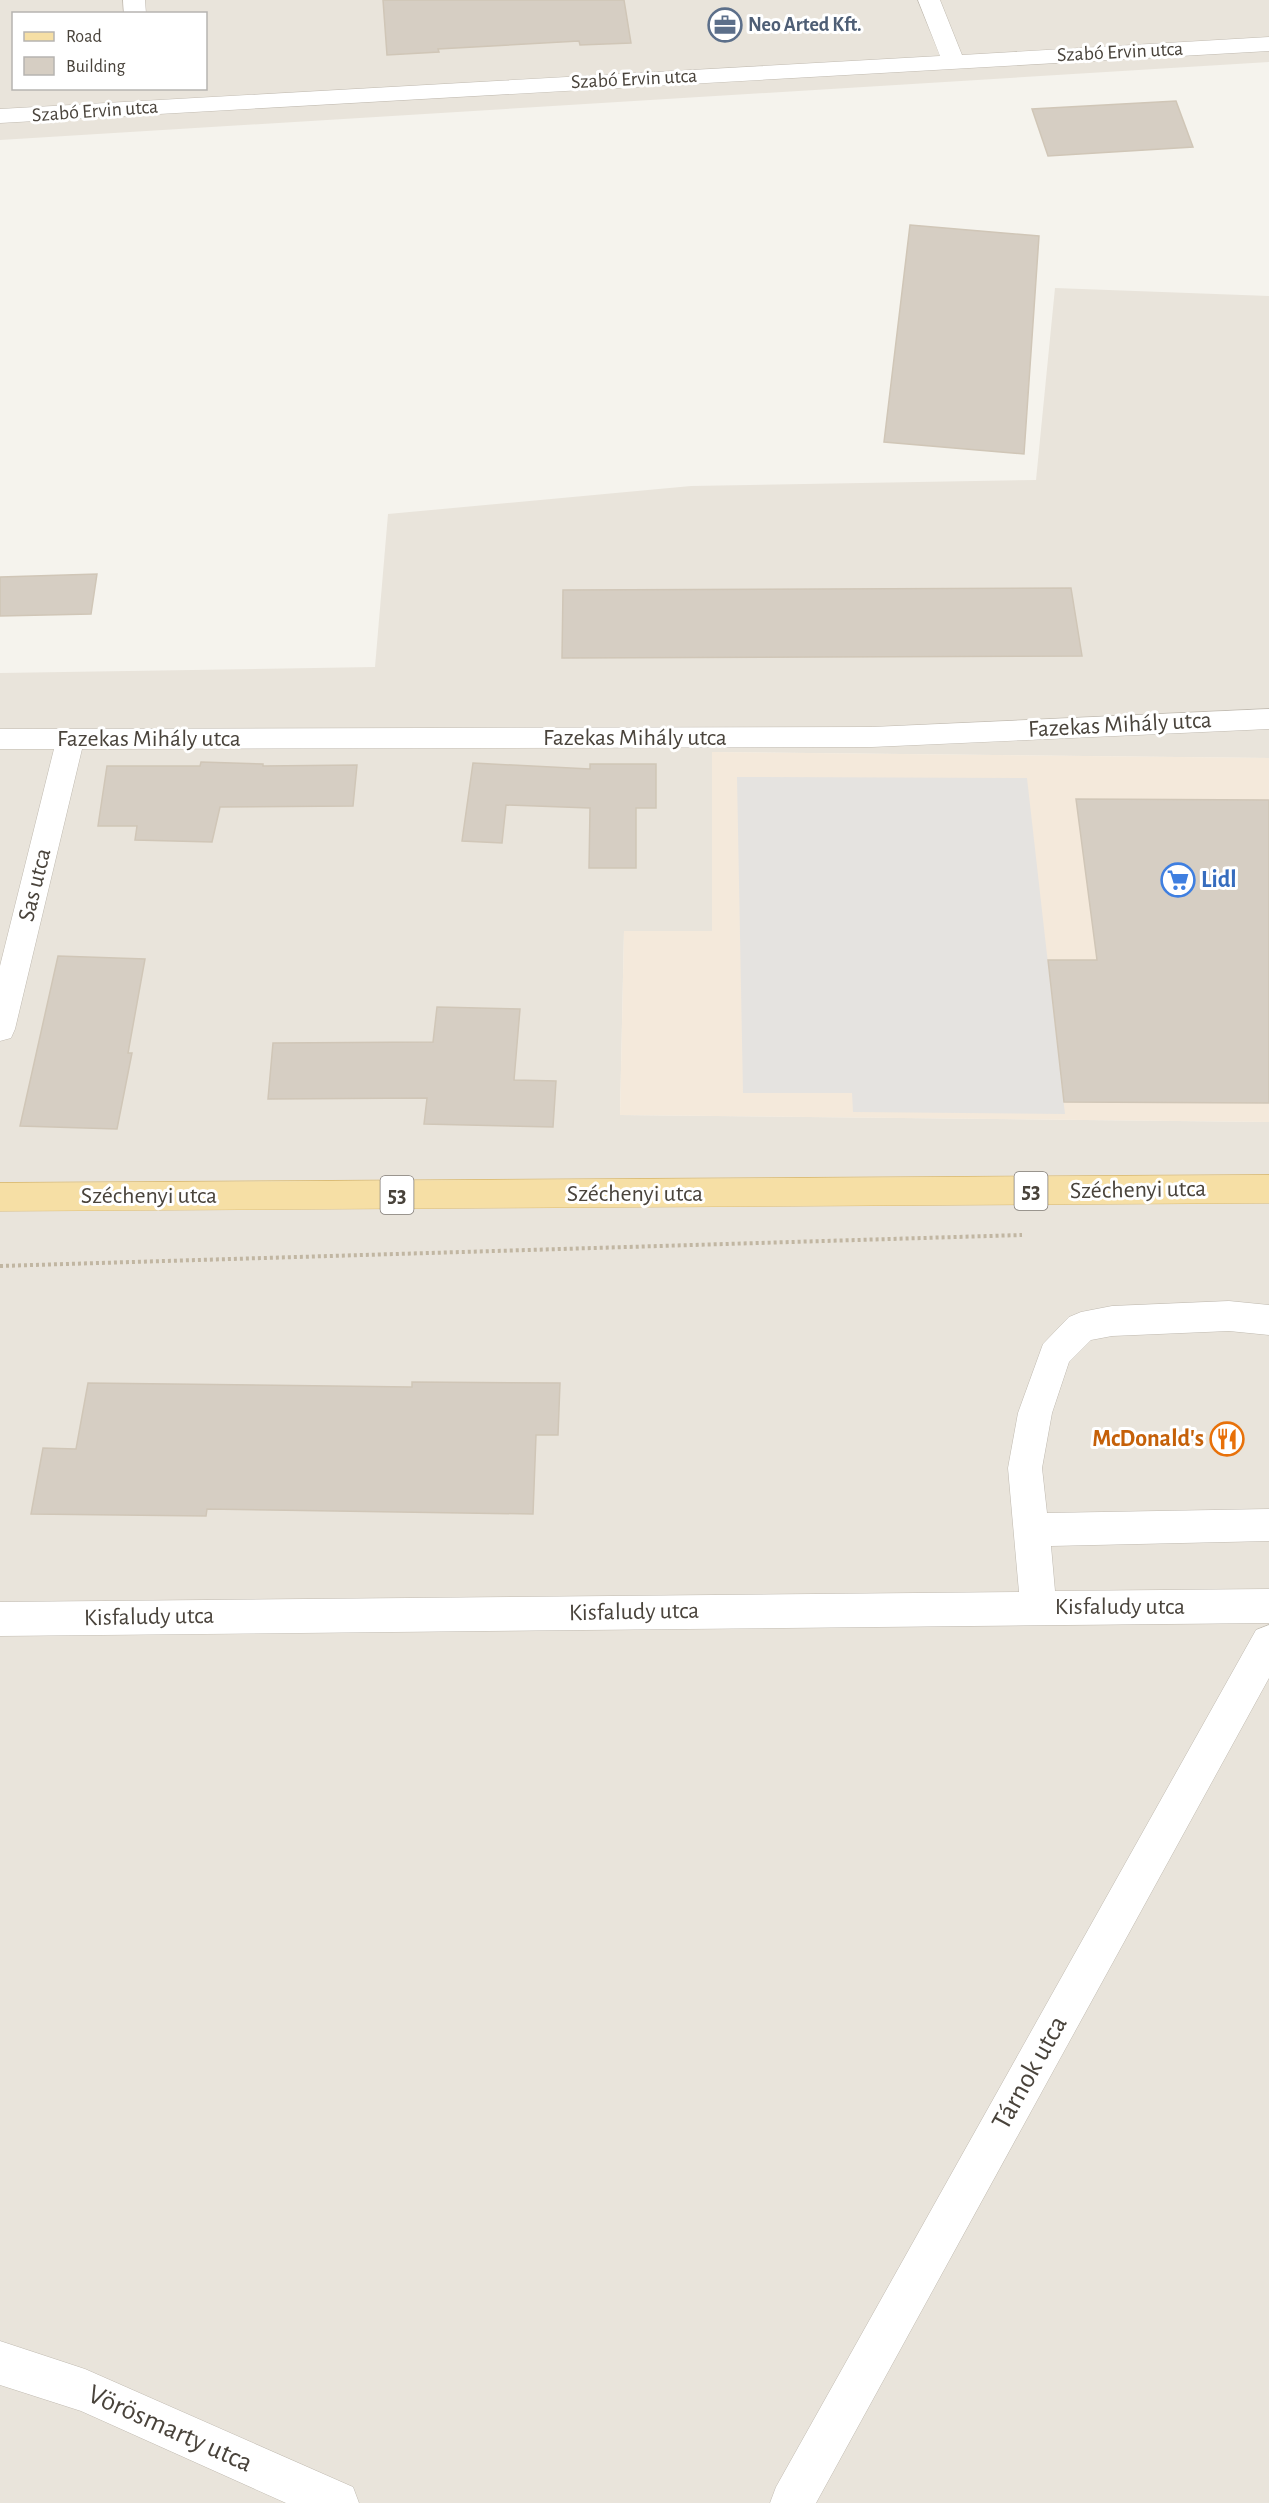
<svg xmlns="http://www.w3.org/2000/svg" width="1269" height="2503" viewBox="0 0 1269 2503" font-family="'Alegreya Sans',sans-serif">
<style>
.residential{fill:#e9e4db;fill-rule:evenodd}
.commercial{fill:#f4e9db}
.parking{fill:#e5e3e0}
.building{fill:#d6cec3;stroke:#d0c6b7;stroke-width:1.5}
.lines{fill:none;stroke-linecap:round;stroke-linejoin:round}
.minor-casing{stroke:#c0bab0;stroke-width:1}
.major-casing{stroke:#dbbc75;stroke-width:1}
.path{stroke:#c1b6a2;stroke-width:4;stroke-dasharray:3 3;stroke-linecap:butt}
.minor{fill:#fff;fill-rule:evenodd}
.major{fill:#f6dfa5;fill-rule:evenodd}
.labels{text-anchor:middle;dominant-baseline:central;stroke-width:6;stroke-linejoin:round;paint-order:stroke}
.far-service-label{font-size:20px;font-weight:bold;fill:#4e5e75;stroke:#fff;text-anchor:start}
.far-street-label{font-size:20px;fill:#49433b;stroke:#fff}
.shield{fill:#fff;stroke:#807b76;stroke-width:1.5}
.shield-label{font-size:22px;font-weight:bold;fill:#49433b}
.street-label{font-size:24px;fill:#49433b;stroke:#fff}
.shop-label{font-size:24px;font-weight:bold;fill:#366cbe;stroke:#fff;text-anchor:start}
.food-label{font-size:24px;font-weight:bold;fill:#c56008;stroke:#fff;text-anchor:end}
.near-street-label{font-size:28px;fill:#49433b;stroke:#fff}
</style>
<rect width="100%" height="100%" fill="#f5f3ed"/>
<path class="residential" d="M0,0h1269v62l-1269,78zM14,14h192v74h-192z
M1055,288l214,8v462l-557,-6v179h-88l-4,184 649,7v1381h-1269v-1830l375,-6 13,-153 303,-28 345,-6z"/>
<path class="commercial" d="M712,752l557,6v364l-649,-7 4,-184h88z"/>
<path class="parking" d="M737,777l290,1 38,336 -212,-2 -1,-19h-109z"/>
<path class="building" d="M383,0h241l7,43 -51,2 -1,-4 -141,8 1,3 -52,3z
M1176,101l17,46 -145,9 -16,-47z
M910,225l129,11 -15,218 -140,-12z
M97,574l-6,40 -91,2v-39z
M1071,588l11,68 -520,2 1,-68z
M201,762l62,2v2l94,-1 -4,41 -133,1 -8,35 -77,-2 2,-14h-39l9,-60h93z
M473,763l117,6v-5h66v44h-20v60h-47l1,-60 -84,-3 -4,38 -40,-2z
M1076,799l193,1v303l-205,-1 -16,-142h49z
M58,956l87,3 -17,94h4l-15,76 -97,-3z
M437,1007l83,2 -6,71 42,1 -3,46 -129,-3 3,-26 -159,1 5,-56 160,-1z
M412,1382l148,1 -2,52h-22l-3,79 -326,-5 -1,7 -175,-2 12,-66 33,1 12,-66 324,4z"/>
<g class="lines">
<defs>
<path id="minor" d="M123,0h22l1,14h-22z
M918,0h22l22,55 307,-18v14l-1269,72v-14l940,-53z
M1269,709v20l-397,18 -790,2 -67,280 -4,9 -11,3v-75l54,-217h-54v-20l872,-2z
M1229,1301l40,4v30l-40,-4 -117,5 -21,4 -22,22 -17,51 -10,55 5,45 222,-4v32l-218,5 4,45 214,-2v34l-1269,13v-34l1019,-10 -11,-124 10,-55 25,-69 26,-27 12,-5 31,-6z
M1269,1625v53l-453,825h-46l6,-16 480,-857z
M0,2341l85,28 268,118 6,16h-73l-205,-92 -81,-26z"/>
<path id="major" d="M1269,1175v28l-1269,8v-28z"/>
</defs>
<use href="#minor" class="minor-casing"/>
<use href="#major" class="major-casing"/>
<path class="path" d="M0,1266l1022,-31"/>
<use href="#minor" class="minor"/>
<use href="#major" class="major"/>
</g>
<defs>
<symbol id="office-ring" viewBox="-11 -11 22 22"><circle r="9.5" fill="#fff" stroke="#5c6f8a" stroke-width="1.5"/><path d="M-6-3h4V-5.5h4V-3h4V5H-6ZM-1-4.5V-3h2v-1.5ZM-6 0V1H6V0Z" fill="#5c6f8a"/></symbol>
<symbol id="supermarket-ring" viewBox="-11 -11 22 22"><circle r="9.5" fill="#fff" stroke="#3f7fe0" stroke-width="1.5"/><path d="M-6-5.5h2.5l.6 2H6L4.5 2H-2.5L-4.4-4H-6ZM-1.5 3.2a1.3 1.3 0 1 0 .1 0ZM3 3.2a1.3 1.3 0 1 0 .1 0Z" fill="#3f7fe0"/></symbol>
<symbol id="restaurant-ring" viewBox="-11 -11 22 22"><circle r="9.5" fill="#fff" stroke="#e8710a" stroke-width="1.5"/><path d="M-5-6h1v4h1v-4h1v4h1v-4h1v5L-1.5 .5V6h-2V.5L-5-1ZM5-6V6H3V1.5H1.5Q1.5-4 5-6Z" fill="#e8710a"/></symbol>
</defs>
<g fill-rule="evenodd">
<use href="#office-ring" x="706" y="6" width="38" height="38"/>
<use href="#supermarket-ring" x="1159" y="861" width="38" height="38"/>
<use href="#restaurant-ring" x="1208" y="1420" width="38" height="38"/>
</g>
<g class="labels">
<g class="far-service-label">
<text x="748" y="25">Neo Arted Kft.</text>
</g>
<g class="far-street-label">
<text transform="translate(1120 52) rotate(-3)">Szabó Ervin utca</text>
<text transform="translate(634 79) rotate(-3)">Szabó Ervin utca</text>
<text transform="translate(95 111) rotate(-4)">Szabó Ervin utca</text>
</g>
<g class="shield">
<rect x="1014.5" y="1172" width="33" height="38" rx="4.5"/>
<rect x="380.5" y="1176" width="33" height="38" rx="4.5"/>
</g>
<g class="shield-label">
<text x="1031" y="1191">53</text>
<text x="397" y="1195">53</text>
</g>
<g class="street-label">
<text transform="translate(1120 725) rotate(-3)">Fazekas Mihály utca</text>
<text x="635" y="738">Fazekas Mihály utca</text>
<text x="149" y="739">Fazekas Mihály utca</text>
<text transform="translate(35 885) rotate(-76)">Sas utca</text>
<text transform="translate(1138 1190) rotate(-1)">Széchenyi utca</text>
<text x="635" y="1194">Széchenyi utca</text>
<text x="149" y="1196">Széchenyi utca</text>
<text x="1120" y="1607">Kisfaludy utca</text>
<text transform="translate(634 1612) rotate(-1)">Kisfaludy utca</text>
<text transform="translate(149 1617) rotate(-1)">Kisfaludy utca</text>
</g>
<g class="shop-label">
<text x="1201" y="880">Lidl</text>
</g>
<g class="food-label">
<text x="1204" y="1439">McDonald's</text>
</g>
<g class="near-street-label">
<text transform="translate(1030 2073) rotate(-61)">Tárnok utca</text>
<text transform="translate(170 2429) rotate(24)">Vörösmarty utca</text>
</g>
</g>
<rect x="12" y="12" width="195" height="78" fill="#ffffff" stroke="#b6b4b1" stroke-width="1.5"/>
<rect x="24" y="32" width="30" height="9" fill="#f6dfa5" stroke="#b6b4b1" stroke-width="1.5"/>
<text x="66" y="42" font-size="18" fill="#49433b">Road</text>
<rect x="24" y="57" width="30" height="18" fill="#d6cec3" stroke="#b6b4b1" stroke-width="1.5"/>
<text x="66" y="72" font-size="18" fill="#49433b">Building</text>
</svg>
